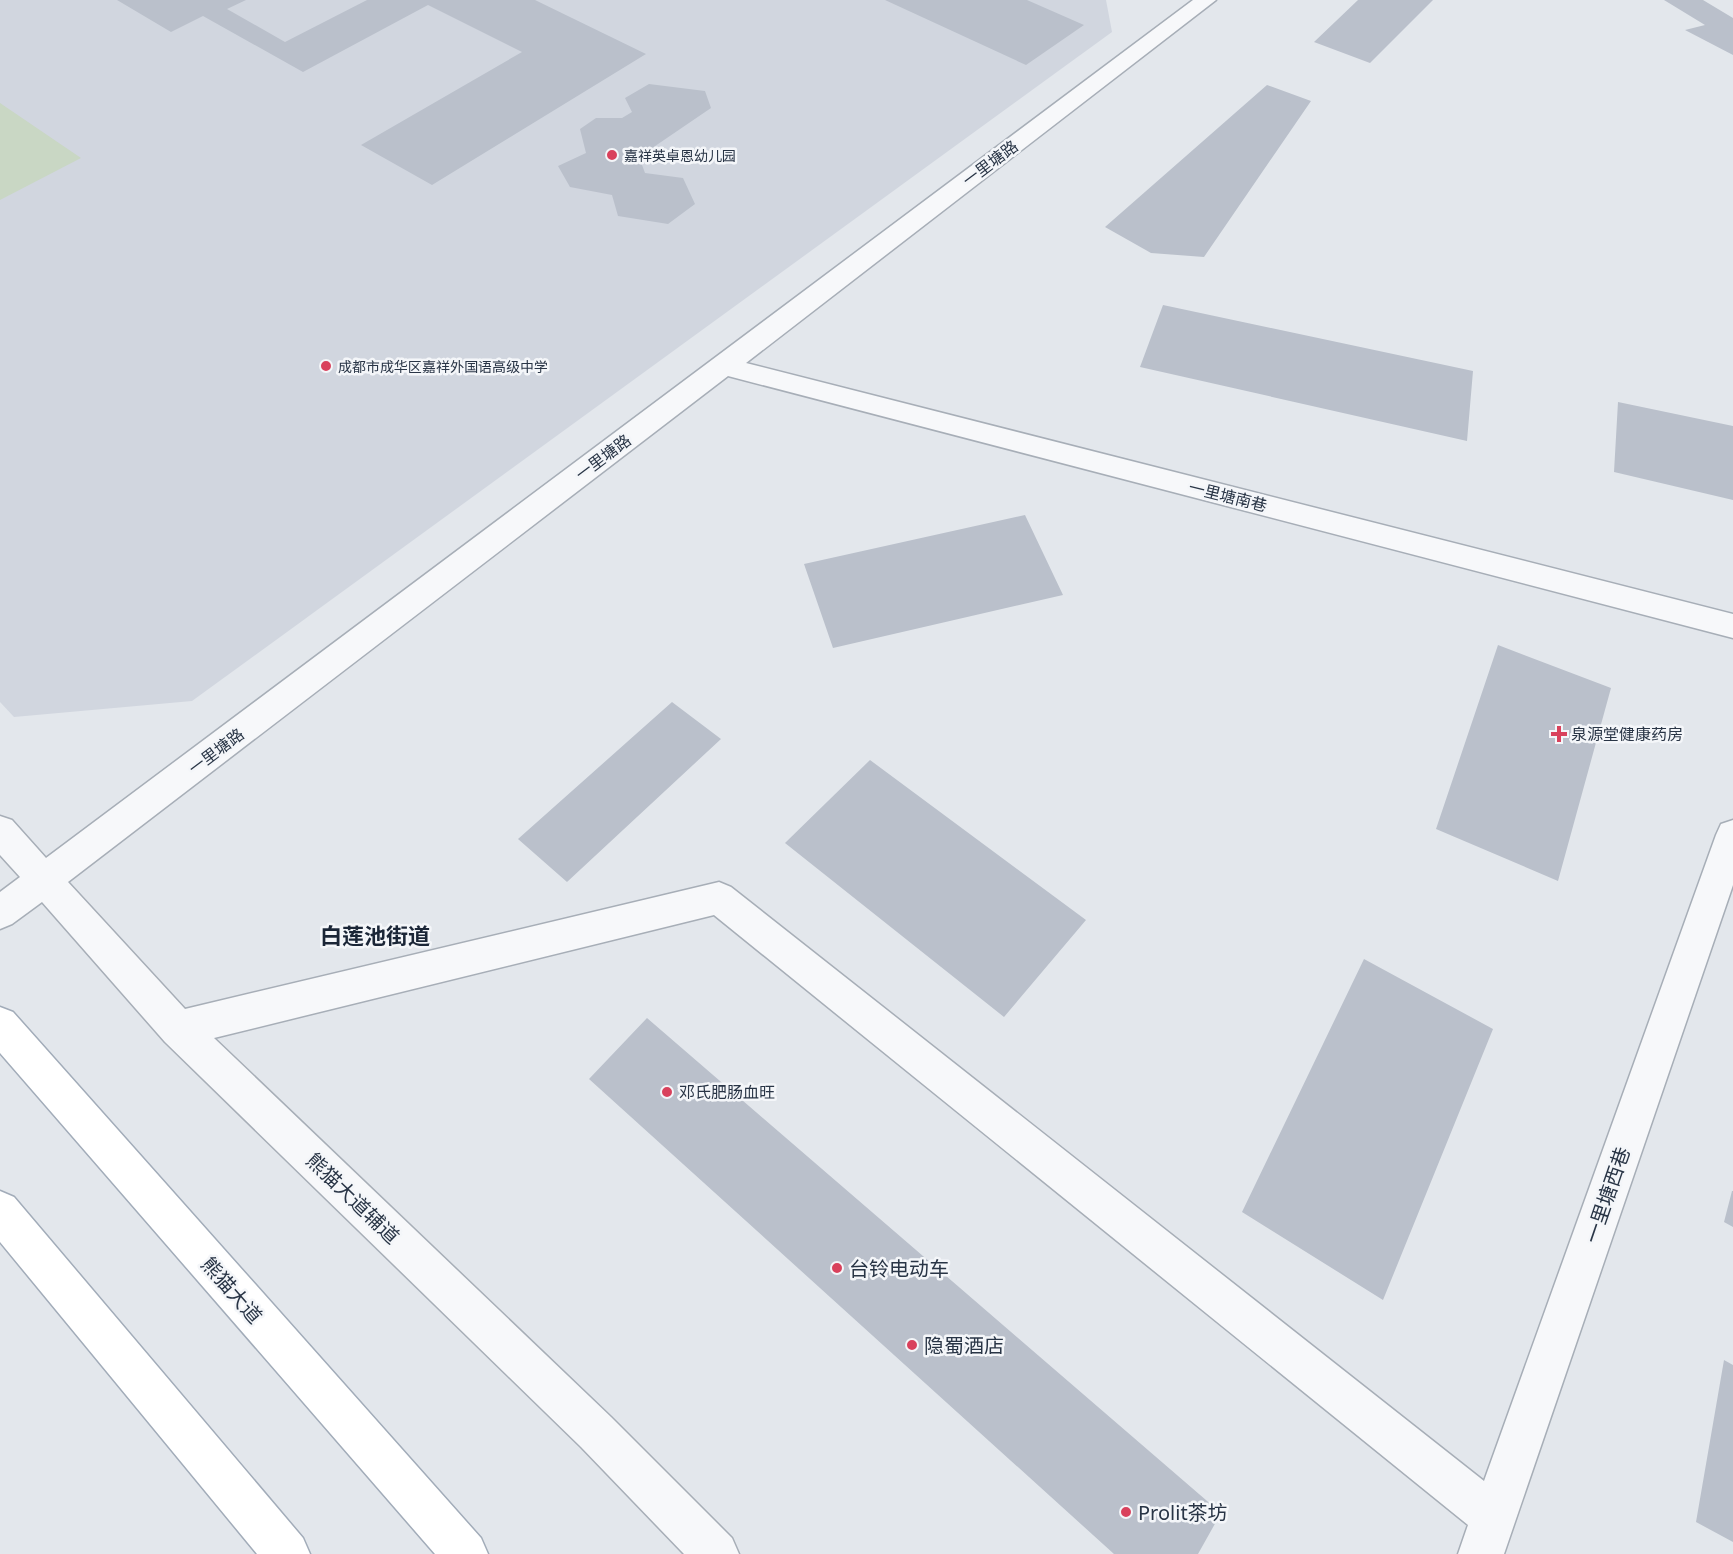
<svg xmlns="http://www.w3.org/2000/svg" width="1733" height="1554" viewBox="0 0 1733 1554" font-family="'Noto Sans','Noto Sans SC',sans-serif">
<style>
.built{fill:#d1d6df}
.green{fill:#c9d7c4}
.building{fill:#bac0cb}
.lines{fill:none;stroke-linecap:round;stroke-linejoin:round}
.minor-casing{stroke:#a7aeb7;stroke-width:3}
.major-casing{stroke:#a2acb9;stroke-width:3}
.minor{fill:#f7f8fa;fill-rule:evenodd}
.major{fill:#fff;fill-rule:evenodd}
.poi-dot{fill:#d9415c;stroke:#f4f6f9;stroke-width:2}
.labels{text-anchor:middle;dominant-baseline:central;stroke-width:5;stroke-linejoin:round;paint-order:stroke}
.far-poi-label{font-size:14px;fill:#293546;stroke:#f4f6f9;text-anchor:start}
.street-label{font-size:16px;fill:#293546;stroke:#f4f6f9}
.poi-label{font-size:16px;fill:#293546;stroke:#f4f6f9;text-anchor:start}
.near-street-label{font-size:20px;fill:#293546;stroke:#f4f6f9}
.near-poi-label{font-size:20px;fill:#293546;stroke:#f4f6f9;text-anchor:start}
.district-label{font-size:22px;font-weight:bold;fill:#1b2637;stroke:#f4f6f9}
</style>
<rect width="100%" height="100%" fill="#e3e7ec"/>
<path class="built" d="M0,0h1106l6,32 -920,669 -178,16 -14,-15z"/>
<path class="green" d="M0,103l81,55 -81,42z"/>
<path class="building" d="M117,0h129l-19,9 58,33 82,-42h168l111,54 -214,131 -71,-40 161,-93 -94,-47 -125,67 -100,-56 -32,16z
M885,0h142l57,25 -58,40z
M1358,0h75l-63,63 -56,-21z
M1664,0h39l30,18v37l-48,-25 20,-5z
M649,84l56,7 6,17 -72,49 6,16 38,5 12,26 -27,20 -50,-8 -6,-21 -42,-8 -12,-21 28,-13 -6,-24 16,-11h26l10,-6 -7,-14z
M1267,85l44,16 -107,156 -53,-4 -46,-26z
M1163,305l310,66 -6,70 -327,-74z
M1618,402l115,24v74l-119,-28z
M1025,515l38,80 -230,53 -29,-84z
M1498,645l113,43 -53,193 -122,-52z
M672,702l49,37 -154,143 -49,-43z
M870,760l216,160 -82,97 -219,-174z
M1364,959l129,70 -110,271 -141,-88z
M647,1018l574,495 -23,41h-84l-525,-475z
M1732,1191h1v36l-9,-5z
M1724,1360l9,5v177l-37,-20z"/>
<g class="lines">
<defs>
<path id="minor" d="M1193,0h23l-470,363 987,251v24l-1005,-262 -660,506 117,127 534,-127 12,5 753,594 232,-646 5,-11 12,-4v65l-229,669h-46l10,-29 -754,-610 -500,123 397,379 121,121 7,16h-55l-103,-107 -416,-405 -123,-140 -30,22 -12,5v-37l20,-15 -20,-22v-39l12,4 34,38z"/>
<path id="major" d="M0,1007l13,5 468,526 7,16h-53l-435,-501z
M0,1191l14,6 289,341 7,16h-53l-257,-312z"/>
</defs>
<use href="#minor" class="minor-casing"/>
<use href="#major" class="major-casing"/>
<use href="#minor" class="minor"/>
<use href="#major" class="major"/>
</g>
<g class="poi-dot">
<circle cx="612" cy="155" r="6"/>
<circle cx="326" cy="366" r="6"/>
<path d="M1556 725h6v6h6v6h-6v6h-6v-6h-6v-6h6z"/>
<circle cx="667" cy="1092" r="6"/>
<circle cx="837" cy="1268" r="6"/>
<circle cx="912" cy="1345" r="6"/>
<circle cx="1126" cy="1512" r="6"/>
</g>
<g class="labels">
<g class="far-poi-label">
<text x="624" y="155">嘉祥英卓恩幼儿园</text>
<text x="338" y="366">成都市成华区嘉祥外国语高级中学</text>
</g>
<g class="street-label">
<text transform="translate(990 163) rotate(-37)">一里塘路</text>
<text transform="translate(603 457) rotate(-37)">一里塘路</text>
<text transform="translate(1228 496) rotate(14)">一里塘南巷</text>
<text transform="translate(216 751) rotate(-37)">一里塘路</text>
</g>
<g class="poi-label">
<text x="1571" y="734">泉源堂健康药房</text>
<text x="679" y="1092">邓氏肥肠血旺</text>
</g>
<g class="near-street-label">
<text transform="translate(1607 1195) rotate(-71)">一里塘西巷</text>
<text transform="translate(353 1198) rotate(44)">熊猫大道辅道</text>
<text transform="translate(232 1290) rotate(49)">熊猫大道</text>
</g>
<g class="near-poi-label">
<text x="849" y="1268">台铃电动车</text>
<text x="924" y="1345">隐蜀酒店</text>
<text x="1138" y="1512">Prolit茶坊</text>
</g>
<g class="district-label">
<text x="375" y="935">白莲池街道</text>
</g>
</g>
</svg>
